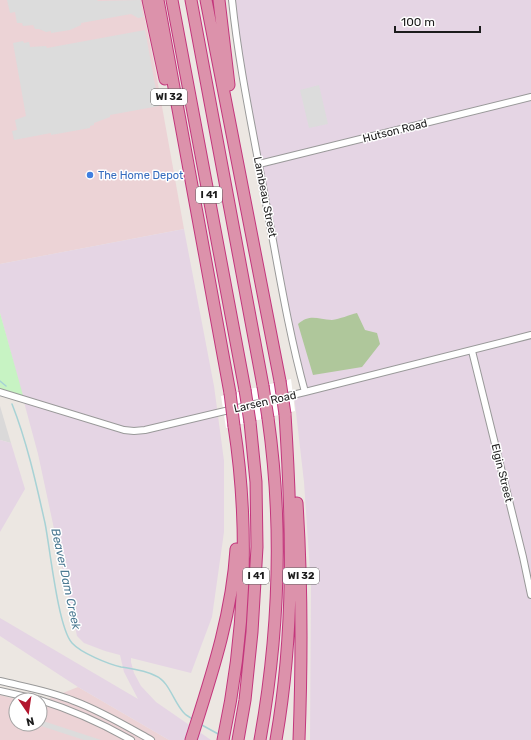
<svg xmlns="http://www.w3.org/2000/svg" width="531" height="740" viewBox="0 0 531 740" font-family="Rubik,sans-serif">
<style>
.residential{fill:#dad9d9}
.commercial{fill:#ecd3d6}
.industrial{fill:#e5d5e4}
.forest{fill:#afc79b}
.park{fill:#c7f3c3}
.parking{fill:#dcdcdc}
.pier{fill:#fff}
.lines{fill:none;stroke-linecap:round;stroke-linejoin:round}
.stream{stroke:#a7d2d5;stroke-width:1.5}
.street-casing{stroke:#999;stroke-width:8}
.highway-casing{stroke:#c3367c;stroke-width:13}
.street{stroke:#fff;stroke-width:6}
.highway{stroke:#dc92ab;stroke-width:11}
.highway-bridge-casing{stroke:#c3367c;stroke-width:13;stroke-linecap:butt}
.highway-bridge{stroke:#dc92ab;stroke-width:11}
.shop-dot{fill:#3f7fe0;stroke:#fff;stroke-width:1.5}
.labels{text-anchor:middle;dominant-baseline:central;stroke-width:3;stroke-linejoin:round;paint-order:stroke}
.shield{fill:#fff;stroke:#606060;stroke-width:1}
.shield-label{font-size:10px;font-weight:bold;fill:#1c1c1c}
.street-label{font-size:11px;fill:#1c1c1c;stroke:#fff}
.shop-label{font-size:11px;fill:#366cbe;stroke:#fff;text-anchor:start}
.water-label{font-size:12px;font-style:italic;fill:#4c7a92;stroke:#fff}
</style>
<rect width="100%" height="100%" fill="#ece7e2"/>
<path class="residential" d="M0,406l11,37 -11,-3z"/>
<path class="commercial" d="M0,0h141l15,73 28,156 -184,35z
M78,687l91,53h-169v-45l19,5h-3v24h24v-22z"/>
<path class="industrial" d="M232,0h299v740h-221l1,-153 -7,-105 -10,-87 11,-2 -10,-38z
M184,229l30,157 10,75v71l-12,85 -21,56 -60,-15v4l3,11 7,13 15,16 55,38h-42l-91,-53 -78,-51v-18l138,81 -14,-27 -4,-17 -15,-4 -21,-8 -7,-7 -39,-182 -38,-141v-49z
M0,440l11,3 14,46 -25,43z"/>
<path class="forest" d="M357,313l8,17 12,3 3,11 -18,23 -49,8 -15,-51c13,-11 20,-4 34,-4 8,-1 17,-5 25,-7z"/>
<path class="park" d="M0,313l24,86 -24,-7z"/>
<path class="parking" d="M7,0h90l1,1 42,-1 3,17 -5,1 -7,-4 -50,9v2l-11,5 -19,3v-2l-5,1 -7,-3h-4l-2,-4 -10,1 -1,-3h-5l-2,-11 -5,1z
M145,30l14,76 -49,9v2l-16,6v2l-4,1v2l-39,7v-2l-37,7 -2,-9 5,-1 -2,-10 11,-4 -13,-73 10,-2 1,2 5,-1 1,5 16,-1 1,2z
M319,85l9,39 -19,4 -9,-38z
M40,720l61,20h-17l-49,-16h5z"/>
<path class="pier" d="M291,379l4,32 -69,17 -5,-32z"/>
<g class="lines">
<path class="stream" d="M0,381l6,5
M12,404c15,38 24,79 33,119 5,25 13,105 27,120 9,10 36,21 49,24 12,2 23,3 35,9 14,6 18,28 29,38 2,2 5,3 7,5
M200,724l20,11"/>
<defs>
<path id="street" d="M232,0c7,68 22,136 34,203 12,63 22,127 39,189
M259,164l272,-67
M472,351l51,206 8,38
M0,392l124,38 10,1 11,-1 160,-38 226,-57
M0,681c25,6 50,10 74,20 27,10 52,25 77,39
M0,691l40,9
M40,700c32,10 61,23 91,40"/>
<path id="highway" d="M148,0l17,79
M158,0l72,393
M172,0l73,390
M191,0l72,386
M206,0l74,381
M219,0l10,85
M297,503c5,79 5,158 2,237
M191,740c20,-63 41,-125 45,-191
M223,740c22,-102 27,-211 11,-314
M238,740l7,-40 7,-68 5,-85 -1,-65 -6,-60
M260,740c19,-106 23,-216 8,-322
M276,740c19,-108 16,-217 9,-326"/>
</defs>
<use href="#street" class="street-casing"/>
<use href="#highway" class="highway-casing"/>
<use href="#street" class="street"/>
<use href="#highway" class="highway"/>
<defs>
<path id="highway-bridge" d="M280,381l5,33
M263,386l5,32
M245,390l5,32
M230,393l4,33"/>
</defs>
<use href="#highway-bridge" class="highway-bridge-casing"/>
<use href="#highway-bridge" class="highway-bridge"/>
</g>
<circle class="shop-dot" cx="90" cy="175" r="4"/>
<g class="labels">
<g class="shield">
<rect x="151" y="89" width="36" height="16" rx="3"/>
<rect x="196" y="187" width="26" height="16" rx="3"/>
<rect x="243" y="568" width="26" height="16" rx="3"/>
<rect x="283" y="568" width="36" height="16" rx="3"/>
</g>
<g class="shield-label">
<text x="169" y="97">WI 32</text>
<text x="209" y="195">I 41</text>
<text x="256" y="576">I 41</text>
<text x="301" y="576">WI 32</text>
</g>
<g class="street-label">
<text transform="translate(395 131) rotate(-14)">Hutson Road</text>
<text transform="translate(265 197) rotate(79)">Lambeau Street</text>
<text transform="translate(265 402) rotate(-13)">Larsen Road</text>
<text transform="translate(502 473) rotate(76)">Elgin Street</text>
</g>
<g class="shop-label">
<text x="98" y="175">The Home Depot</text>
</g>
<g class="water-label">
<text transform="translate(66 579) rotate(78)">Beaver Dam Creek</text>
</g>
</g>
<g transform="translate(28 712) rotate(167)"><circle r="19" fill="#ffffff" stroke="#a4a4a4"/>
<path d="M0-3L7 15L0 10L-7 15Z" fill="#b2152d"/>
<text y="-6" font-size="11" font-weight="bold" text-anchor="middle" fill="#1c1c1c">N</text>
</g>
<path d="M395 26v6h85v-6" fill="none" stroke="#1c1c1c" stroke-width="2"/>
<text x="401" y="26" font-size="12" fill="#1c1c1c" stroke="#ffffff" stroke-width="3" paint-order="stroke">100 m</text>
</svg>
